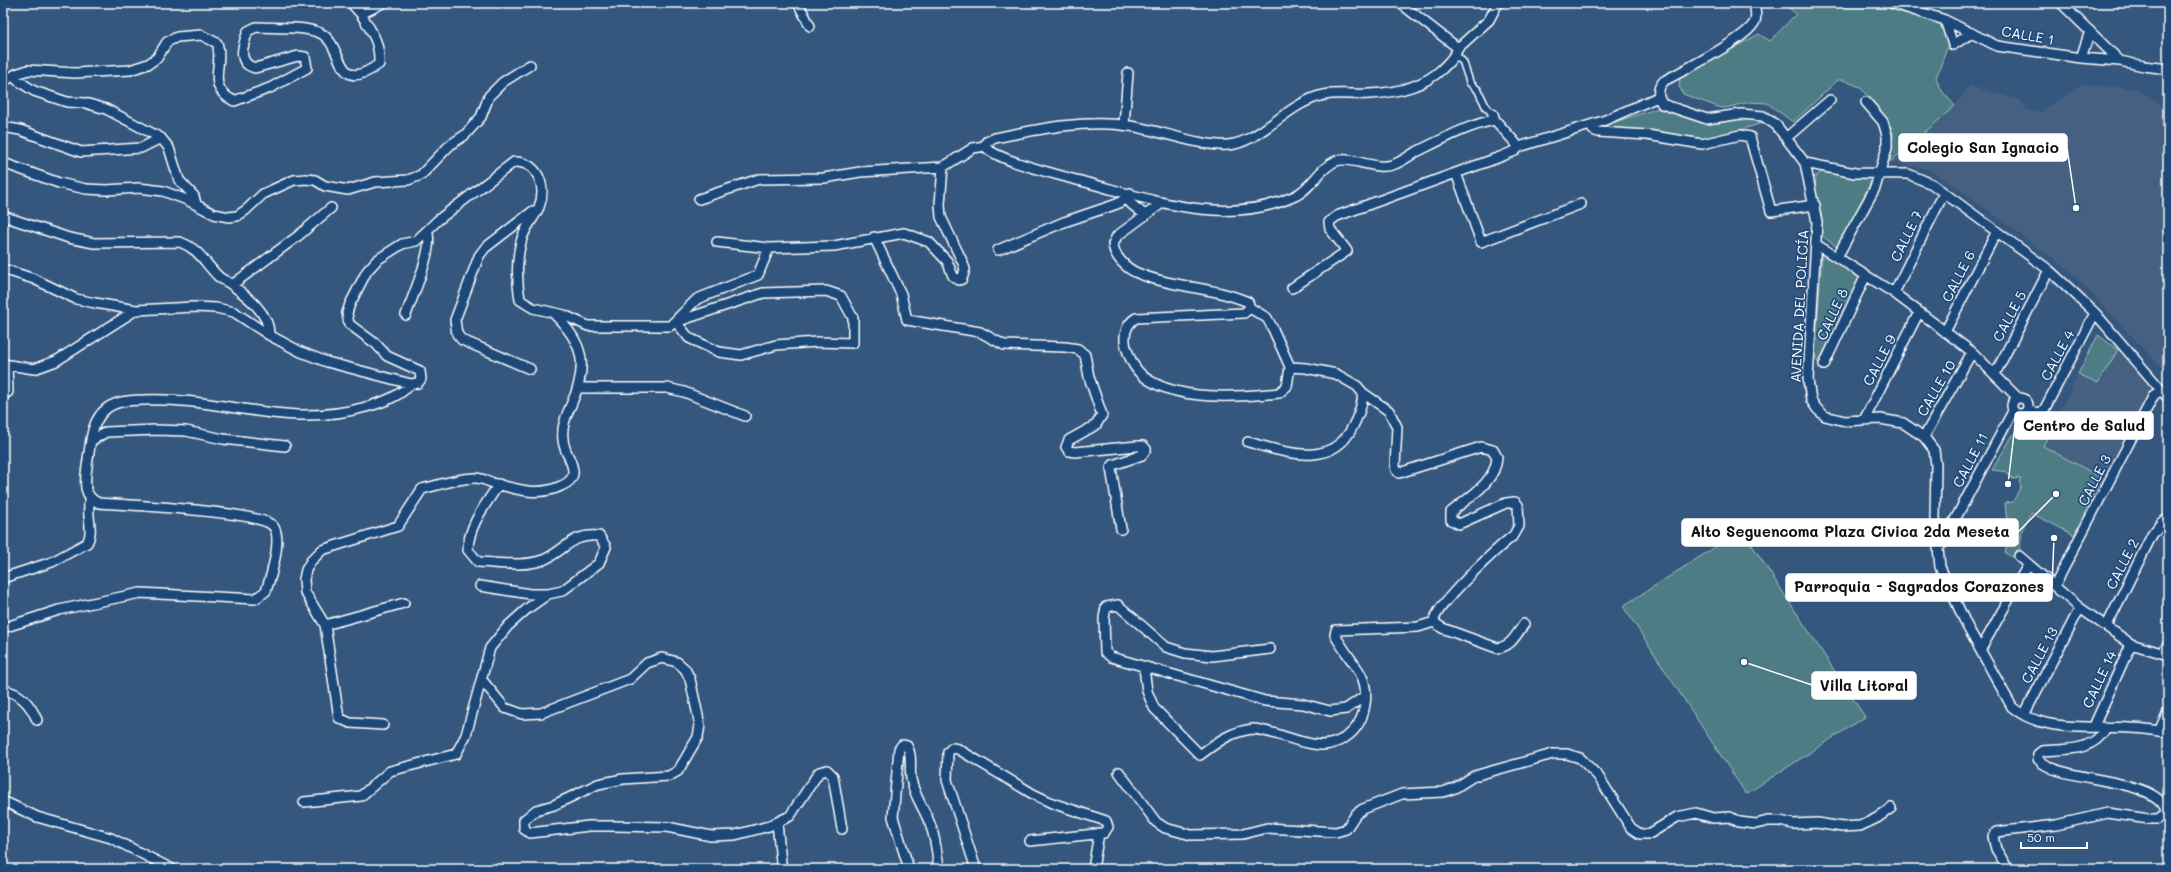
<svg xmlns="http://www.w3.org/2000/svg" width="2171" height="872" viewBox="0 0 2171 872" font-family="Mali,sans-serif">
<style>
.built{fill:#446081}
.green{fill:#4e7c85;stroke:#a6bec2}
.lines{fill:none;stroke-linecap:round;stroke-linejoin:round}
.pedestrian-casing{stroke:#fff;stroke-width:9}
.minor-casing{stroke:#fff;stroke-width:12}
.pedestrian{stroke:#1f4a7a;stroke-width:6}
.minor{stroke:#1f4a7a;stroke-width:9}
.labels{text-anchor:middle;dominant-baseline:central;stroke-width:3.5;stroke-linejoin:round;paint-order:stroke}
.street-label{font-size:14px;fill:#fff;stroke:#1f4a7a}
.leader{fill:none;stroke:#fff;stroke-width:1.5}
.callout-dot{fill:#fff;stroke:#1f4a7a;stroke-width:1.5}
.callout{fill:#fff;stroke:#fff;stroke-width:1.5}
.callout-label{font-size:15px;text-anchor:middle;font-weight:bold;fill:#111}
</style>
<rect width="100%" height="100%" fill="#35577e"/>
<filter id="ink" filterUnits="userSpaceOnUse"><feTurbulence type="fractalNoise" baseFrequency=".025" numOctaves="2"/><feDisplacementMap in="SourceGraphic" scale="8" xChannelSelector="R" yChannelSelector="G"/><feConvolveMatrix kernelMatrix="1 2 1 2 8 2 1 2 1" color-interpolation-filters="sRGB"/></filter>
<g filter="url(#ink)">
<path class="built" d="M2082,84l55,5 31,19v267l-98,-104 -128,-94 -15,-8 -37,-7 65,-56 15,-20 50,14 8,11 13,1z
M2118,350l34,38 -50,90 -59,-32 35,-72 20,9z"/>
<path class="green" d="M1791,3h99l64,25 3,13 -7,-1 -14,38 6,13 13,15 -65,56 3,-27 -2,-8 -31,-40 -17,-7h-5l-45,42 -26,-19 -17,-1 -25,6 -7,-1 -35,-13 -4,-8 1,-8 5,-3 74,-41 11,7 26,-27 -7,-6z
M1659,108l37,13 21,2 18,-5h10l17,5 -50,16h-16l-26,-5 -71,-7z
M1826,170l43,6 2,6 -31,62 -4,2 -14,-10c1,-19 -11,-48 -5,-61z
M1822,254l36,20 2,6 -42,83 -3,-6z
M2098,335l20,15 -20,33 -20,-9z
M2039,419l14,6 -10,21 59,32 -28,57 -43,-22 -9,17 -3,26 -6,2 -8,-5 4,-13 -4,-37 8,-1 8,-16 -2,-5 2,-2 -2,-1 -6,1 -6,-7 -15,-2 27,-45 13,7z
M1742,530l123,187 -119,77 -123,-188z"/>
<g class="lines">
<defs>
<path id="pedestrian" d="M1456,55l7,7 7,21 8,7 8,17 7,7"/>
<path id="minor" d="M351,3l10,11 22,-11
M798,3l12,23
M1400,3l58,45
M1754,3c1,6 3,12 1,18 -6,17 -73,50 -91,60 -7,7 -7,14 -2,23l45,15 34,-5 22,2 13,9 29,38 12,59 -9,158 3,20 6,9 8,7 20,5 35,-2 23,4 21,14 10,13 2,15 -1,53 5,49 27,59 45,81c32,27 81,18 119,21 13,0 25,3 37,4
M1891,3l54,17 52,26 84,12 39,3
M2061,3l59,58 24,5 24,3
M1945,20l8,25 19,-12
M1458,48l31,-28 9,-17
M2081,58l9,-27
M3,82l13,-8
M1493,114l2,6 24,27
M1124,125l4,-52
M1591,125l2,5 5,2 49,3 55,9 38,-9 10,2 21,74 44,-6
M3,127l17,3 61,22 60,-4 20,-10
M1786,138l44,-38
M985,146c8,13 67,27 84,32 74,18 152,52 226,18 16,-7 24,-28 41,-35 15,-6 39,11 59,3 7,-3 13,-7 19,-11 23,-11 56,-29 81,-33
M3,163l56,20 27,6 20,1 33,-2 24,3 24,9 27,14 15,3 8,-1 9,-6 17,-16 31,-14 12,-1 9,1 10,6 23,4 27,-8 33,-2 13,-5 29,-30 15,-10 16,-18 8,-21 14,-14 27,-17
M1805,163l50,10 53,1 24,10 117,86 24,22 22,21 73,85
M1456,173l25,69 100,-38
M699,199l60,-20 65,-1 36,-6 83,-5 30,-19 12,-2 1,-4 9,-4c44,-9 90,-19 135,-12 29,4 71,21 98,19 32,-2 60,-43 96,-50 15,-3 30,0 45,-1 26,-1 54,-7 73,-25 7,-7 13,-12 16,-21
M1125,199l20,16
M1162,203l-45,33 -4,8c1,12 12,23 22,28 36,16 77,14 113,30l2,6 -6,5 -108,5c-10,6 -13,18 -10,29 3,10 8,22 17,29 33,26 96,21 136,17l8,-7 3,-19 -17,-38 -6,-11 -17,-10
M196,204l-2,-8 -15,-16 -10,-32 -8,-10 -55,-29 -21,-6 -18,-1 -33,-11 -17,-11 -1,-6 12,-4 47,3 55,-3 18,-6 9,-6 10,-16 10,-5 24,-2 16,8c8,22 -13,43 17,58l36,-13 37,-20 -2,-11 -7,-1 -43,12c-19,-5 -12,-23 -7,-37l8,-4c19,1 48,-1 64,6 25,12 14,64 59,31 1,-22 -7,-32 -18,-50
M3,216l66,22 25,5 86,-1c21,8 24,21 39,35 4,3 9,5 13,8 16,12 38,29 37,50
M874,237l27,57 6,26 73,12 24,13 61,2 13,2 7,6 4,22 13,38 -6,10 -27,15 -3,7 3,4 6,1 62,-6h6l3,3 -4,6 -29,10 -2,3 10,61
M717,242l52,6 65,-2 70,-13 25,9 18,19 6,15 6,4 3,-1 3,-10 -3,-8 -21,-44 -1,-13 3,-37
M1817,245l77,48 78,59 46,46
M998,250l66,-28 53,-18 8,-5 5,-6
M1837,257l38,-69 12,-40v-13l-4,-13 -17,-20
M3,269l31,10 42,20 19,4 41,7 58,-3 22,1 18,4 35,23 32,17 26,10 84,22 7,-1 3,-4 -1,-8 -33,-15 -11,-12 -27,-20 -2,-11 3,-9 17,-33 10,-11 25,-16 14,-3 22,-21 76,-58c24,-1 33,25 25,45 -5,12 -15,21 -18,35 -5,19 -4,40 -1,58l13,8 31,7 24,11h82l27,-27 61,-24 11,-27
M232,285l66,-49 33,-28
M1292,288l55,-37 -17,-22 -1,-7 8,-6 163,-59 15,-6 4,-4 84,-26 55,-24
M826,291l15,5 12,22v25l-36,-1 -41,3 -35,10 -22,-3 -30,-14 -13,-16 87,-29z
M1894,293l50,-100
M406,315c6,-18 29,-68 21,-84
M1945,332l51,-99
M3,364l31,5 22,-8 80,-51
M1824,365l42,-90
M1290,367l16,1 30,6 21,12 6,7 26,18 8,16 -2,39 1,4 3,3 82,-26 12,3 4,7c-1,25 -28,40 -46,55v8l8,4 47,-21 9,-1 3,3 1,21 -5,9c-14,11 -81,72 -80,87l8,6 55,20c14,-1 19,-13 27,-24
M530,369l-68,-29 -5,-6 -2,-14 24,-64 6,-8 48,-37
M1995,374l54,-104
M578,388h89l17,4 61,24
M3,395l5,-3 -1,-27
M2012 406a8 8 0 1 1 16 0a8 8 0 1 1-16 0Z
M2027,410l12,3 5,-3 51,-97
M1864,420l55,-108
M1924,437l48,-85
M91,441l15,-9 51,-2 29,1 37,8 62,7
M1248,442c37,10 84,28 105,-16 6,-12 9,-20 10,-33
M1939,546l3,-2 71,-133
M2019,556l61,52 51,36 37,11
M3,578l49,-16 35,-19c8,-14 -2,-28 3,-43
M2055,585l99,-190 7,-5
M480,586l50,8h18l14,-3 37,-28 7,-16 -7,-11c-28,-3 -35,16 -56,24 -20,7 -43,3 -65,2l-10,-12c0,-24 18,-46 31,-66
M325,625l79,-22
M2107,625l45,-90 10,-13 6,-3
M3,628l56,-18 81,-17 115,6 11,-8c5,-14 17,-54 7,-65 -13,-15 -147,-21 -174,-23 -19,-7 -13,-26 -11,-44 3,-17 3,-38 18,-50 9,-8 26,-9 37,-9 79,-4 142,30 223,7 18,-5 32,-10 45,-23
M1270,649l-58,7 -27,-3 -19,-6 -48,-42 -12,2 -2,11 1,34 6,5 154,44 38,3 27,7 16,-2 19,-13
M1981,649l47,-84
M2163,653l5,-9
M1144,668l3,23 7,17 46,47c17,-13 32,-24 53,-26 23,2 45,15 68,16 12,0 25,-6 33,-15 12,-14 16,-40 6,-57 -8,-13 -18,-25 -25,-38l1,-5 82,-3 16,-5
M482,680l23,28 17,6 19,-1 89,-34 17,-16 15,-5 15,4 8,7 5,10 10,46 -2,12 -20,34 -9,5 -46,3 -25,5 -44,21 -18,5 -12,10v9l6,4 59,-7h24l54,1 44,9 24,-1 34,-9 21,-10 29,-44 8,-2 6,6 9,53
M3,690c18,3 27,14 34,30
M2024,715l56,-107
M383,725l-33,-2 -11,-5 -14,-93 -20,-33 -1,-13 2,-9 5,-9 11,-11 76,-24 24,-37c17,-4 36,-11 53,-11 6,0 13,3 18,5 22,6 45,14 68,3 5,-2 11,-5 12,-12 1,-8 -4,-16 -7,-23 -7,-17 -2,-31 5,-46 18,-40 13,-62 -18,-92
M2094,726l37,-82
M2159,731l9,-19
M1119,772l37,50 9,6 26,7 52,-1 24,-6 69,4 10,-3 10,-15 7,-5 39,-15 41,-2 12,-4 19,-12 79,-22h14l13,4 18,18 33,52 9,6h9l28,-17 19,-4 17,5 17,-1 9,5 17,2 12,-3h12l13,3 24,-1 25,4 18,-1 17,-8 14,-10
M3,801l34,16 74,21 61,31
M304,802l57,-6 29,-25 66,-17 10,-19 24,-87 18,-22 19,-17 21,-15
M777,823l4,39
M909,869l-16,-52 6,-68 3,-4 5,1c6,10 2,22 4,33 3,17 13,29 19,45 6,15 7,29 9,45
M976,869l-29,-89 1,-28 4,-4 6,1 75,45 19,9 54,18 2,6 -4,6 -74,8
M1093,869l6,-36
M2008,869l-12,-20 -3,-12 3,-5 60,-7 52,-12 41,6h9l7,-5 1,-3c-8,-35 -110,-28 -128,-52v-5l4,-3c24,-2 51,1 64,-23"/>
</defs>
<use href="#pedestrian" class="pedestrian-casing"/>
<use href="#minor" class="minor-casing"/>
<use href="#pedestrian" class="pedestrian"/>
<use href="#minor" class="minor"/>
</g>
</g>
<g class="labels">
<g class="street-label">
<text transform="translate(2028 35) rotate(10)">CALLE 1</text>
<text transform="translate(1906 236) rotate(-64)">CALLE 7</text>
<text transform="translate(1958 276) rotate(-63)">CALLE 6</text>
<text transform="translate(1799 306) rotate(-87)">AVENIDA DEL POLICÍA</text>
<text transform="translate(1832 314) rotate(-65)">CALLE 8</text>
<text transform="translate(2009 316) rotate(-62)">CALLE 5</text>
<text transform="translate(2057 355) rotate(-62)">CALLE 4</text>
<text transform="translate(1879 360) rotate(-63)">CALLE 9</text>
<text transform="translate(1936 388) rotate(-60)">CALLE 10</text>
<text transform="translate(1970 460) rotate(-62)">CALLE 11</text>
<text transform="translate(2094 480) rotate(-63)">CALLE 3</text>
<text transform="translate(2122 564) rotate(-63)">CALLE 2</text>
<text transform="translate(2039 655) rotate(-62)">CALLE 13</text>
<text transform="translate(2099 679) rotate(-65)">CALLE 14</text>
</g>
</g>
<path class="leader" d="M2076 208L2067 148M2008 484L2015 425M2056 494L2018 532M2054 538L2052 587M1744 662L1812 685"/>
<g class="callout-dot">
<circle cx="2076" cy="208" r="4"/>
<circle cx="2008" cy="484" r="4"/>
<circle cx="2056" cy="494" r="4"/>
<circle cx="2054" cy="538" r="4"/>
<circle cx="1744" cy="662" r="4"/>
</g>
<g class="callout">
<rect x="1899" y="134" width="168" height="27" rx="4"/>
<rect x="2015" y="412" width="138" height="27" rx="4"/>
<rect x="1682" y="519" width="336" height="27" rx="4"/>
<rect x="1786" y="574" width="266" height="27" rx="4"/>
<rect x="1812" y="672" width="104" height="27" rx="4"/>
</g>
<g class="callout-label">
<text x="1983" y="153">Colegio San Ignacio</text>
<text x="2084" y="431">Centro de Salud</text>
<text x="1850" y="537">Alto Seguencoma Plaza Civica 2da Meseta</text>
<text x="1919" y="592">Parroquia - Sagrados Corazones</text>
<text x="1864" y="691">Villa Litoral</text>
</g>
<rect width="2171" height="872" fill="none" stroke="#1f4a7a" stroke-width="16"/>
<rect x="8" y="8" width="2155" height="856" fill="none" stroke="#fff" stroke-width="1.5" filter="url(#ink)"/>
<path d="M2021 842v6h66v-6" fill="none" stroke="#ffffff" stroke-width="2"/>
<text x="2027" y="842" font-size="12" fill="#ffffff" stroke="#1f4a7a" stroke-width="3" paint-order="stroke">50 m</text>
</svg>
